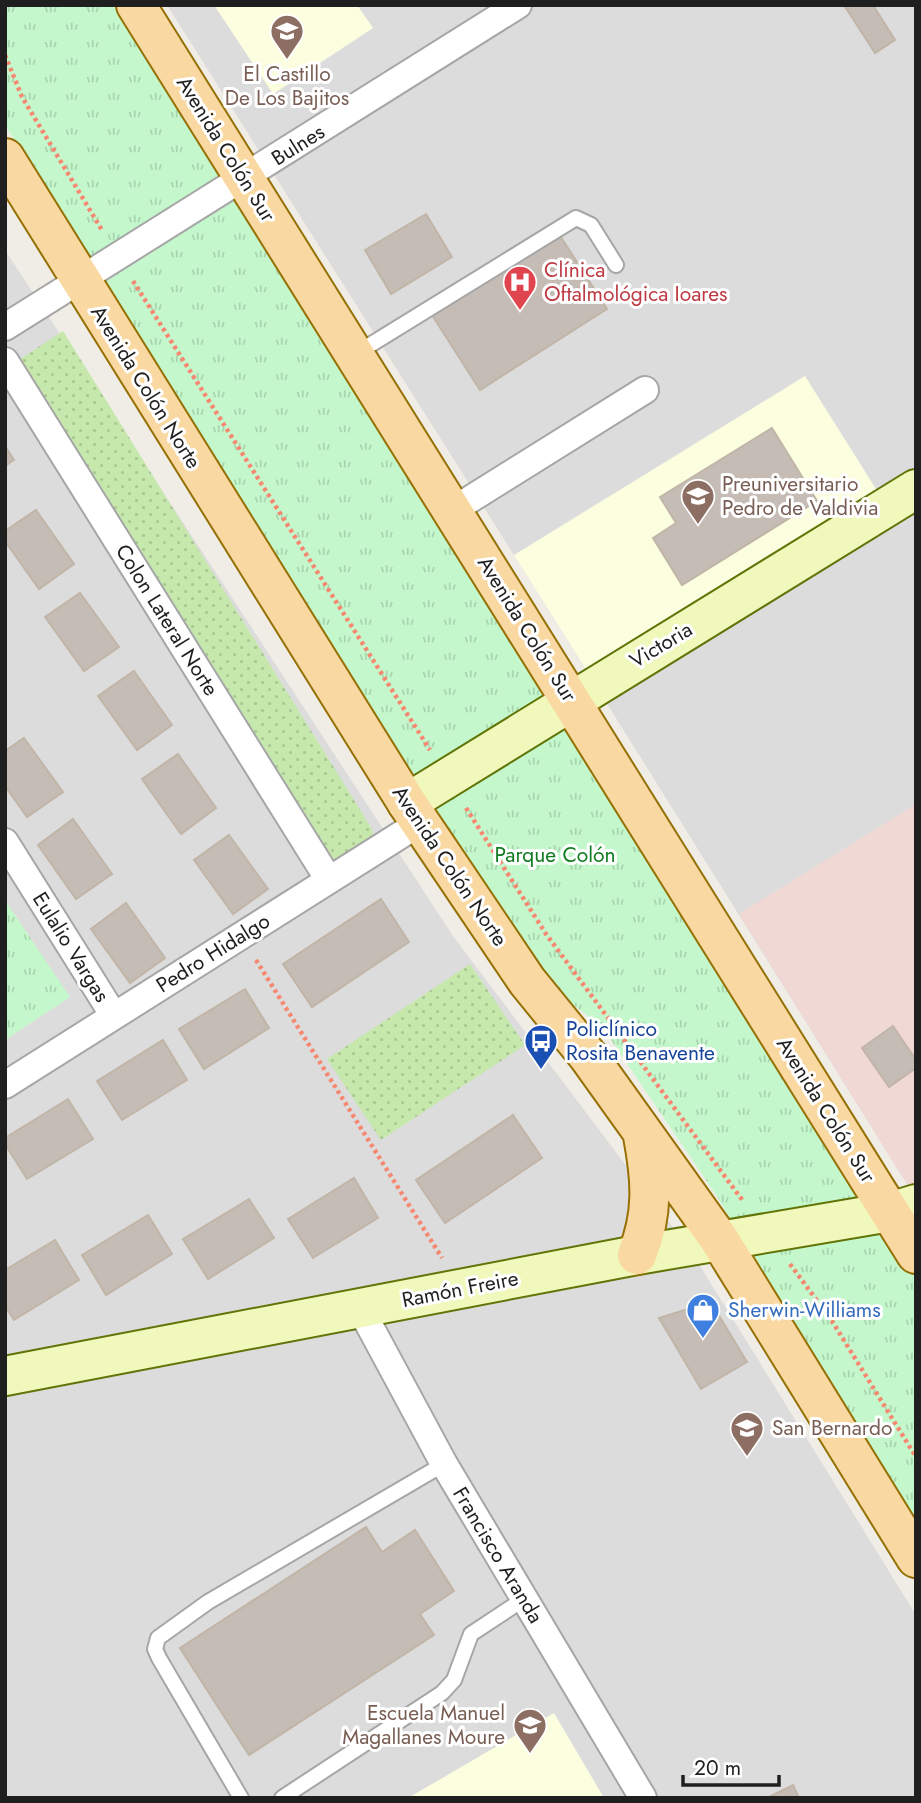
<svg xmlns="http://www.w3.org/2000/svg" width="921" height="1803" viewBox="0 0 921 1803" font-family="Jost,sans-serif">
<style>
.residential{fill:#dddcdc}
.commercial{fill:#f0d8d5}
.education{fill:#fcfee0}
.grass{fill:url(#grass-dots)}
.park{fill:url(#park-tufts)}
.building{fill:#c4bcb5;stroke:#c1b5a8;stroke-width:2}
.lines{fill:none;stroke-linecap:round;stroke-linejoin:round}
.lane-casing{stroke:#a6a6a6;stroke-width:18}
.street-casing{stroke:#a6a6a6;stroke-width:30}
.secondary-casing{stroke:#617408;stroke-width:42}
.primary-casing{stroke:#967004;stroke-width:42}
.path{stroke:#f68770;stroke-width:4.5;stroke-dasharray:3.5 3.5;stroke-linecap:butt}
.lane{stroke:#fff;stroke-width:14}
.street{stroke:#fff;stroke-width:26}
.secondary{stroke:#f0f8bb;stroke-width:38}
.primary{stroke:#f9d9a1;stroke-width:38}
.labels{text-anchor:middle;dominant-baseline:central;stroke-width:6;stroke-linejoin:round;paint-order:stroke}
.education-label{font-size:21px;fill:#785e54;stroke:#fff;text-anchor:start}
.street-label{font-size:21px;fill:#1f1f1f;stroke:#fff}
.health-label{font-size:21px;fill:#be3a42;stroke:#fff;text-anchor:start}
.park-label{font-size:21px;fill:#0f7b1f;stroke:#fff}
.transit-label{font-size:21px;fill:#164399;stroke:#fff;text-anchor:start}
.shop-label{font-size:21px;fill:#366cbe;stroke:#fff;text-anchor:start}
</style>
<defs>
<pattern id="grass-dots" width="8" height="8" patternUnits="userSpaceOnUse" patternTransform="scale(1.75)"><rect width="8" height="8" fill="#c6e8ad"/><path d="M2 2h.1M6 6h.1" fill="none" stroke="#aac794" stroke-width="1.8" stroke-linecap="round"/></pattern>
<pattern id="park-tufts" width="24" height="20" patternUnits="userSpaceOnUse" patternTransform="scale(1.75)"><rect width="24" height="20" fill="#c4f8cc"/><path d="M3 7l-1-3M5 7V3M7 7l1-3M15 17l-1-3M17 17v-4M19 17l1-3" fill="none" stroke="#a8d4af"/></pattern>
</defs>
<rect width="100%" height="100%" fill="#efede5"/>
<path class="residential" d="M167,5h749v1193l-402,-643z
M5,250l448,686 239,317 224,362v183h-911z"/>
<path class="commercial" d="M916,804v395l-177,-285z"/>
<path class="education" d="M214,5h143l16,23 -100,66z
M805,376l76,121 -291,179 -76,-121z
M554,1713l50,85h-196z"/>
<path class="grass" d="M63,331l309,498 1,12 -30,22 -11,-2 -313,-501z
M470,964l55,81 -144,95 -54,-81z"/>
<path class="park" d="M5,5h108l803,1269v248l-142,-226 -56,-98 -109,-161c-21,-25 -48,-39 -71,-61l-533,-851z
M5,900l65,97 -65,43z"/>
<path class="building" d="M844,5h29l22,35 -20,13z
M426,214l26,43 -61,37 -26,-44z
M559,234l48,75 -127,81 -48,-75z
M772,428l45,73 -135,84 -29,-47 23,-15 -16,-26z
M5,446l9,14 -9,6z
M36,510l38,54 -35,25 -34,-48v-10z
M80,593l39,54 -35,24 -39,-54z
M134,671l38,54 -35,25 -39,-54z
M24,738l39,54 -36,25 -22,-31v-35z
M178,754l38,54 -35,26 -39,-55z
M73,819l39,55 -36,25 -38,-54z
M229,835l39,54 -35,25 -39,-54z
M381,899l28,43 -97,65 -29,-43z
M126,903l39,55 -35,25 -39,-54z
M245,989l24,39 -65,41 -25,-40z
M893,1026l23,34v8l-27,19 -27,-39z
M163,1040l24,40 -65,40 -25,-39z
M68,1099l25,40 -66,40 -22,-35v-6z
M513,1115l29,43 -97,65 -29,-43z
M354,1178l24,40 -65,40 -25,-39z
M249,1199l25,39 -66,41 -25,-40z
M148,1215l24,39 -66,41 -24,-40z
M55,1240l24,40 -65,40 -9,-14v-36z
M703,1304l12,5 32,53 -46,27 -42,-71z
M366,1527l16,25 33,-22 39,61 -34,23 14,21 -185,120 -69,-107z
M793,1785l6,13h-32z"/>
<g class="lines">
<defs>
<path id="lane" d="M357,353l219,-135 15,7 25,40
M241,1798l-82,-140 -4,-9 3,-11 50,-36 236,-138
M282,1798l160,-105 12,-13 17,-46 53,-35"/>
<path id="street" d="M5,327l513,-322
M5,361l324,519
M453,510l192,-120
M5,842l109,174
M5,1085l416,-263
M360,1308l84,156 199,334"/>
<path id="secondary" d="M407,803l509,-314
M5,1376l632,-121 253,-43 26,-8"/>
<path id="primary" d="M136,5l780,1249
M5,158l402,645 120,178 61,75 131,183 197,319
M637,1255c17,-42 14,-76 6,-119"/>
</defs>
<use href="#lane" class="lane-casing"/>
<use href="#street" class="street-casing"/>
<use href="#secondary" class="secondary-casing"/>
<use href="#primary" class="primary-casing"/>
<path class="path" d="M5,55l17,42 81,135
M133,281l297,469
M466,808l80,126 197,267
M256,960l186,298
M790,1264l42,57 84,136"/>
<use href="#lane" class="lane"/>
<use href="#street" class="street"/>
<use href="#secondary" class="secondary"/>
<use href="#primary" class="primary"/>
</g>
<defs>
<symbol id="school-pin" viewBox="-11 -11 22 30"><path d="M0 17L-7.5 6A9.5 9.5 0 1 1 7.5 6Z" fill="#8d6e63" stroke="#fff"/><path d="M0-5L7-2L0 1L-7-2ZM-4 1L0 2.5L4 1V4Q0 6-4 4Z" fill="#fff"/></symbol>
<symbol id="hospital-pin" viewBox="-11 -11 22 30"><path d="M0 17L-7.5 6A9.5 9.5 0 1 1 7.5 6Z" fill="#e0444e" stroke="#fff"/><path d="M-5-5h3v3.5h4V-5h3V5h-3V1.5h-4V5h-3Z" fill="#fff"/></symbol>
<symbol id="bus-pin" viewBox="-11 -11 22 30"><path d="M0 17L-7.5 6A9.5 9.5 0 1 1 7.5 6Z" fill="#1a4fb4" stroke="#fff"/><path d="M-5-6H5V4H4V6H2V4H-2V6H-4V4H-5ZM-3.5-4V0h7V-4ZM-3.5 1.2v1.5H-2V1.2ZM2 1.2v1.5H3.5V1.2Z" fill="#fff"/></symbol>
<symbol id="shop-pin" viewBox="-11 -11 22 30"><path d="M0 17L-7.5 6A9.5 9.5 0 1 1 7.5 6Z" fill="#3f7fe0" stroke="#fff"/><path d="M-5-2.5h2.3a2.7 3.5 0 0 1 5.4 0H5L5.5 6h-11ZM-1.5-2.5h3a1.5 2.3 0 0 0-3 0Z" fill="#fff"/></symbol>
</defs>
<g fill-rule="evenodd">
<use href="#school-pin" x="268" y="12" width="38" height="52"/>
<use href="#hospital-pin" x="501" y="263" width="38" height="52"/>
<use href="#school-pin" x="679" y="477" width="38" height="52"/>
<use href="#bus-pin" x="522" y="1022" width="38" height="52"/>
<use href="#shop-pin" x="684" y="1291" width="38" height="52"/>
<use href="#school-pin" x="728" y="1409" width="38" height="52"/>
<use href="#school-pin" x="511" y="1706" width="38" height="52"/>
</g>
<g class="labels">
<g class="education-label">
<text x="287" y="74" text-anchor="middle">El Castillo<tspan x="287" dy="24">De Los Bajitos</tspan></text>
<text x="722" y="484">Preuniversitario<tspan x="722" dy="24">Pedro de Valdivia</tspan></text>
<text x="772" y="1428">San Bernardo</text>
<text x="505" y="1713" text-anchor="end">Escuela Manuel<tspan x="505" dy="24">Magallanes Moure</tspan></text>
</g>
<g class="street-label">
<text transform="translate(298 145) rotate(-32)">Bulnes</text>
<text transform="translate(226 149) rotate(58)">Avenida Colón Sur</text>
<text transform="translate(146 387) rotate(58)">Avenida Colón Norte</text>
<text transform="translate(167 620) rotate(58)">Colon Lateral Norte</text>
<text transform="translate(527 629) rotate(58)">Avenida Colón Sur</text>
<text transform="translate(661 645) rotate(-31)">Victoria</text>
<text transform="translate(450 866) rotate(56)">Avenida Colón Norte</text>
<text transform="translate(71 947) rotate(58)">Eulalio Vargas</text>
<text transform="translate(213 953) rotate(-32)">Pedro Hidalgo</text>
<text transform="translate(826 1110) rotate(58)">Avenida Colón Sur</text>
<text transform="translate(460 1289) rotate(-11)">Ramón Freire</text>
<text transform="translate(498 1555) rotate(59)">Francisco Aranda</text>
</g>
<g class="health-label">
<text x="544" y="270">Clínica<tspan x="544" dy="24">Oftalmológica Ioares</tspan></text>
</g>
<g class="park-label">
<text x="555" y="855">Parque Colón</text>
</g>
<g class="transit-label">
<text x="566" y="1029">Policlínico<tspan x="566" dy="24">Rosita Benavente</tspan></text>
</g>
<g class="shop-label">
<text x="728" y="1310">Sherwin-Williams</text>
</g>
</g>
<rect width="921" height="1803" fill="none" stroke="#1f1f1f" stroke-width="14"/>
<path d="M683 1775v10h96v-10" fill="none" stroke="#1f1f1f" stroke-width="3.5"/>
<text x="694" y="1775" font-size="21" fill="#1f1f1f" stroke="#ffffff" stroke-width="5" paint-order="stroke">20 m</text>
</svg>
